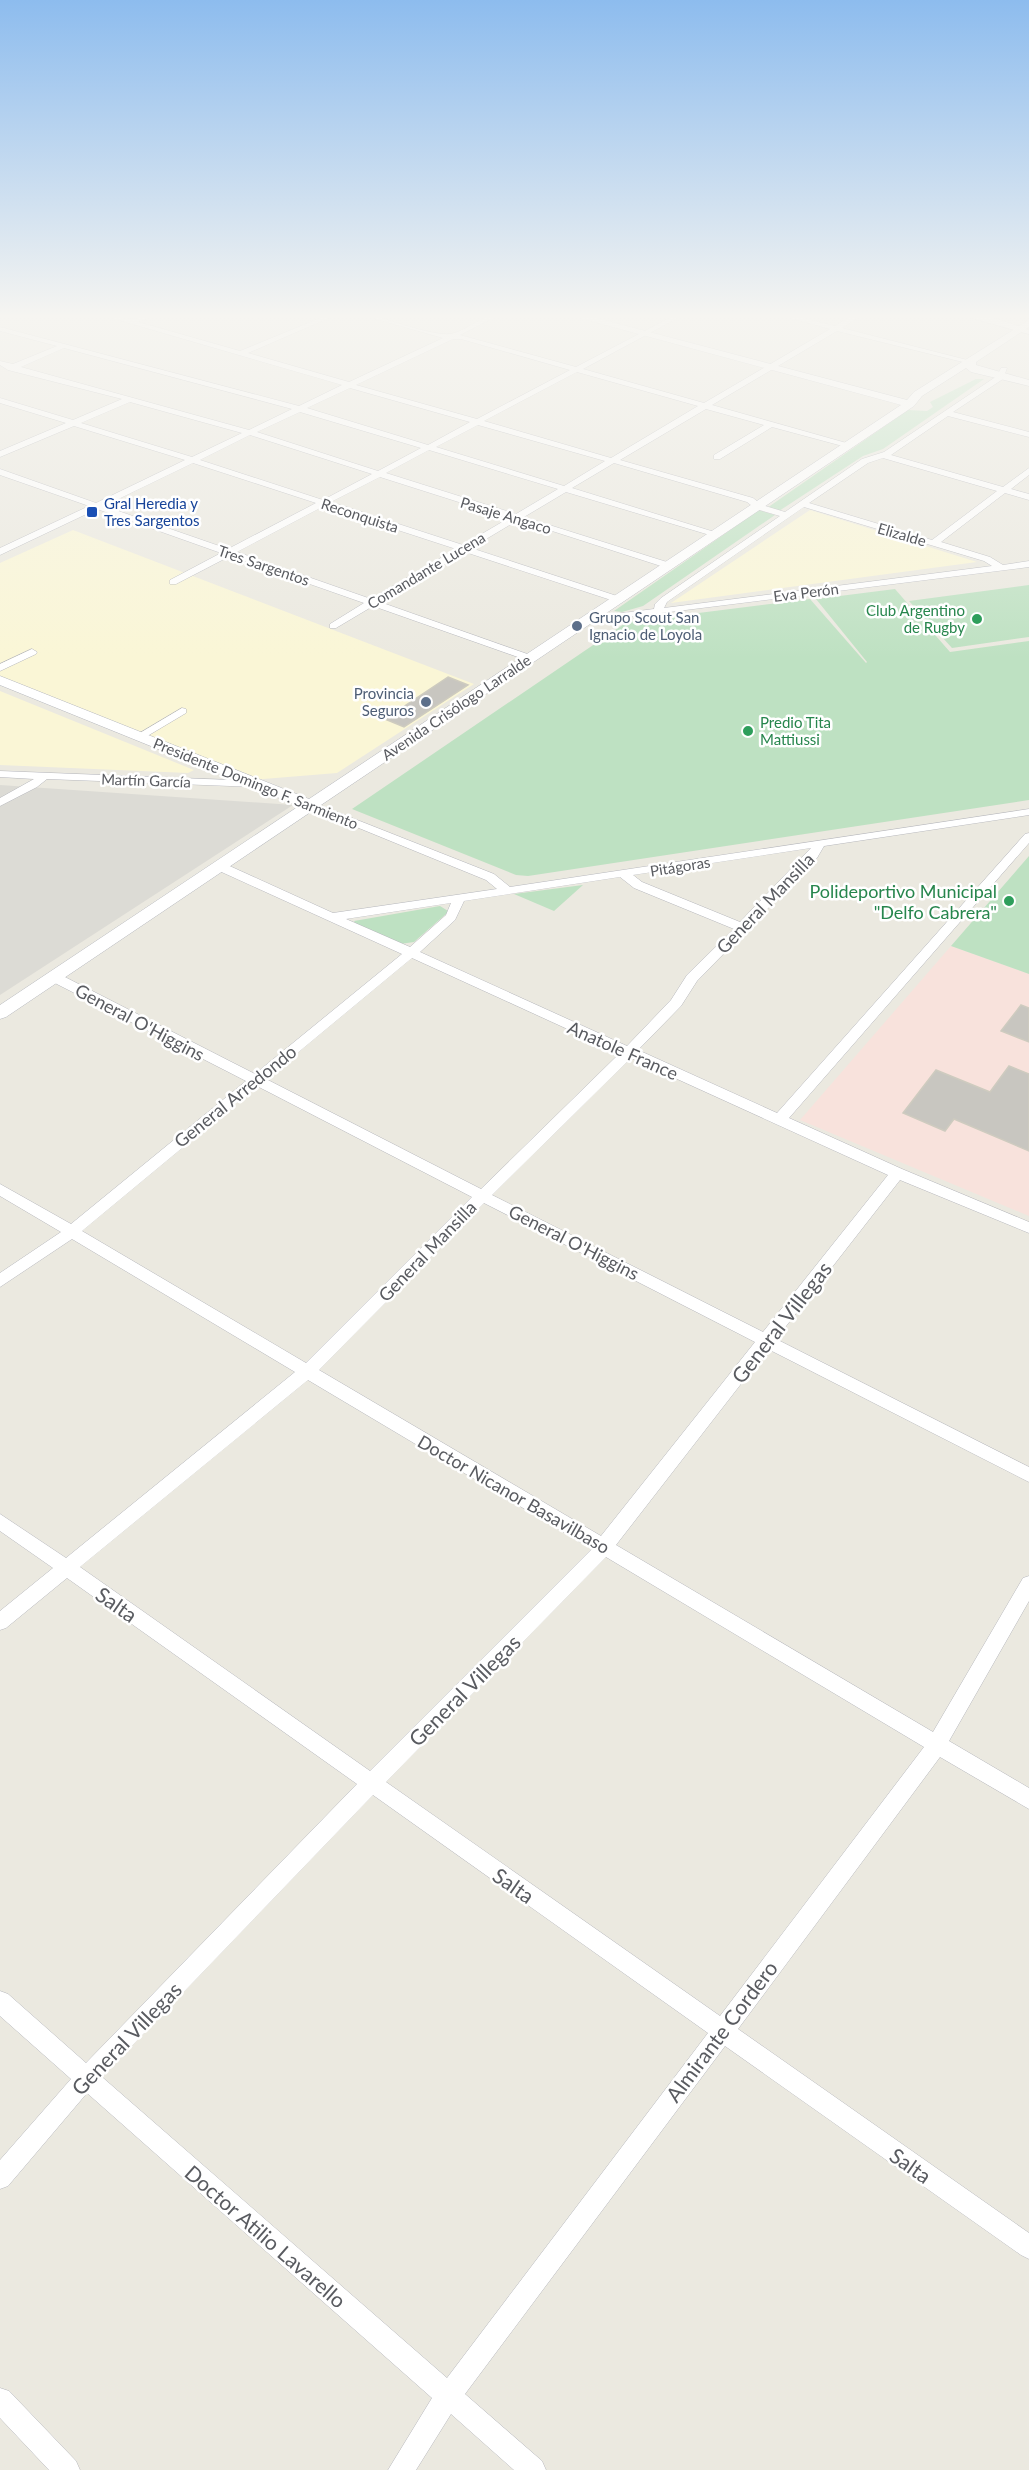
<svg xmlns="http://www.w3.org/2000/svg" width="1029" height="2470" viewBox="0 0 1029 2470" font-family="Lato,sans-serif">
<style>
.commercial{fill:#faf6d6}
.industrial{fill:#dcdbd5}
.medical{fill:#f8e2dc}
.green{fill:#bee1c2}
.building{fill:#c8c6c0;stroke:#cecbbf;stroke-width:1.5}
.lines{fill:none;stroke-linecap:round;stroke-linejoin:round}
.street-casing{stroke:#b6b7bc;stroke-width:1}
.secondary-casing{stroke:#b6b8be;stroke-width:1}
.street{fill:#fff;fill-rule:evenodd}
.secondary{fill:#fff;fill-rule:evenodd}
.transit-dot{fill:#1a4fb4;stroke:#fff;stroke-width:2}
.leisure-dot{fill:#2e9e5b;stroke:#fff;stroke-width:2}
.service-dot{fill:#5c6f8a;stroke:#fff;stroke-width:2}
.labels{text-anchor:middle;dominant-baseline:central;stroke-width:5;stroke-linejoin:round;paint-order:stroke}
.far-transit-label{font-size:15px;fill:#164399;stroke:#fff;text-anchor:start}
.far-street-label{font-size:15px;fill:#595b60;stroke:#fff}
.far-leisure-label{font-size:15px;fill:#27864d;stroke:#fff;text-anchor:end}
.far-service-label{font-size:15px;fill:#4e5e75;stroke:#fff;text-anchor:start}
.leisure-label{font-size:18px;fill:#27864d;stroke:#fff;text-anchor:end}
.street-label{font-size:18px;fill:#595b60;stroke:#fff}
.near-street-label{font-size:21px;fill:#595b60;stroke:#fff}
</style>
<rect width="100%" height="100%" fill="#ebe9e0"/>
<path class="commercial" d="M810,510l167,52 -306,41z
M73,530l401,154 -137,89 -98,8 -239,-102v-116z
M0,691l194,79 -6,3 -188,-8z"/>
<path class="industrial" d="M0,785l293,20 -293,190z"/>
<path class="medical" d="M951,946l78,28v242l-229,-96z"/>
<path class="green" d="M976,379h8l-101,70 -20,7 -84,55 -12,-3 141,-98 19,1 6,-4 -3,-5z
M759,510l16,5 -132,91 -21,6 -8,-1z
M1029,585v52l-77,11 -43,-47z
M895,589l55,63 79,-11v159l-501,76 -12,-1 -164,-66 275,-187 183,-23 56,64 1,-1 -51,-63z
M1029,856v118l-78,-28z
M583,885l-29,26 -40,-17z
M440,906l8,5 -2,3 -32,28 -14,2 -44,-20 -2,-3z"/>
<path class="building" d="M448,677l20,8 -64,42 -19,-8z
M1021,1005l8,3v34l-28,-11z
M1009,1066l20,8v77l-75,-32 -9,12 -42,-18 33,-43 54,22z"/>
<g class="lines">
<defs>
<path id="street" d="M98,314c11,-1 20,4 30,5 10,1 20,-5 30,-5l-20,8 102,29 90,-37h8l-90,39 101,29 94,-44 -85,-24h10c18,5 65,22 82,20 18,-3 32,-20 51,-20l-41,21 116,32 101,-53h8l-102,55 121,34 126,-74 -54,-15h10l49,12 20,-12h8l-21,14 133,34 -4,2 -134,-33 -125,74 138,39v4l-78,-21 -52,32h-6v-4l50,-30 -58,-16 -86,51 133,38 9,7 23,7 77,-53 22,-7 113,-76 4,-8h6l-4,11 -50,33 76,20v5l-81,-21 -57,39 112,32 26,-19v7l-18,14 18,5v6l-24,-7 -64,49 49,15 13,8 26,-4v6l-448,56v-4l3,-1 70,-9 1,-5 6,-6 119,-82 -24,-7 -9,-7 -133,-39 -42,25 149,46 -8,2 -147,-44 -42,25 146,46v4h-6l-146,-47 -47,28 149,49v4h-6l-149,-49 -85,50 153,54 1,2 -5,3 -156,-55 -37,22h-6v-4l34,-21 -134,-47 -54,28h-6v-4l51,-27 -124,-44 -97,46v-7l89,-42 -89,-31v-6l96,34 89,-43 -111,-34 -74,31v-6l66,-28 -66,-20v-5l73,22 49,-21 -114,-29 -8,-5v-4l13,3 44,-18 -57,-15v-4l299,79 43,-21zM453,339h8l109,31 -93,49 -121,-34zM64,348l228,61 -43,21 -228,-63zM577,372l121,34 -87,52 -127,-37zM350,388l120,34 -42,23 -121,-37zM130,402l112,31 -50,24 -111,-34zM300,412l121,36 -43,23 -121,-39zM478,425l127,36 -41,25 -128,-39zM250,435l122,39 -49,26 -123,-40zM429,450l129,39 -42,25 -130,-41zM883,458l114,33 -65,49 -123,-37 59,-40zM193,463l123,40 -88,46 -124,-43zM380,477l129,41 -46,27 -132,-43zM324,506l132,43 -85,50 -134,-47zM804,507l180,54 8,5 -328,42 3,-6z
M957,314c24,-2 50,8 72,16v4z
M32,649l5,3 -1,2 -36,17v-7z
M182,708l4,1v4l-42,25h-8l-1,-2z
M0,771l259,10 6,3 -6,3 -212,-8 -10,8 -37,19v-8l34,-19 -34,-2z
M309,801l185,73 16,13 519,-78v6l-205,31 -7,12 -120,123 -16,25 -43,44 139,63 248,-279 4,-1v10l-240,275 113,51 127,53v11l-129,-53 -124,159 253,128v15l-261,-133 -152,196 317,187 90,-154 6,-2v25l-80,140 80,47v21l-89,-52 -202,272 291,204v26l-8,-4 -296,-209 -260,348 77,67 4,9h-32l-63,-56 -35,56h-28l44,-72 -345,-305 -79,93 -8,3v-29l71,-81 -71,-63v-25l8,3 78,69 271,-279 -290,-206 -61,50 -6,2v-19l53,-43 -53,-37v-17l66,44 229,-186 -223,-133 -72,48v-14l61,-41 -61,-36v-12l71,40 175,-143 -197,-101 -1,-3 1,-3h10l196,100 147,-120 -187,-85v-6h8l110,50 164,-24 -11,-9 -181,-74v-4zM811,848l-71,74 -98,-40 -9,-7zM620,877l14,11 100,41 -47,46 -16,25 -44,46 -207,-94 35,-32 9,-19zM451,903l-5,12 -36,32 -64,-28zM412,958l208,95 -139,136 -215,-110zM631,1058l257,117 -125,157 -271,-137zM257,1086l215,111 -166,166 -224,-132zM484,1203l271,139 -154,194 -282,-166zM308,1380l284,169 -222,222 -290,-204zM606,1557l318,190 -204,269 -334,-234zM373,1795l335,238 -261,345 -345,-301z
M0,2388l9,3 67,70 4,9h-31l-49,-52z"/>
<path id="secondary" d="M565,314h16l326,86 7,-8 115,-72v7l-53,35v3l53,15v6l-58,-14 -5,-4 -44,28 -8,10 -908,611 -6,2v-14l299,-199 -299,-121v-9l309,123 592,-394z"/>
</defs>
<use href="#street" class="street-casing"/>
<use href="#secondary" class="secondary-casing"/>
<use href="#street" class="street"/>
<use href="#secondary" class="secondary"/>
</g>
<linearGradient id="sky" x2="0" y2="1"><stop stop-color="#8dbcee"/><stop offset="0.48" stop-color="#f6f5f1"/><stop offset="1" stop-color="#f6f5f1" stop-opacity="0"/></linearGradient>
<rect width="1029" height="659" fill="url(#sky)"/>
<rect class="transit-dot" x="86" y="506" width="12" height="12" rx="3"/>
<g class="leisure-dot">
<circle cx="977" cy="619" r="6"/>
<circle cx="748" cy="731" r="6"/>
<circle cx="1009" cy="901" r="6"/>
</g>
<g class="service-dot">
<circle cx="577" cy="626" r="6"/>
<circle cx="426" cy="702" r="6"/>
</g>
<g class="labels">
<g class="far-transit-label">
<text x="104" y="503">Gral Heredia y<tspan x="104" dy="17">Tres Sargentos</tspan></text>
</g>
<g class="far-street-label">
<text transform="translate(360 515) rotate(18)">Reconquista</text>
<text transform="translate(506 515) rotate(17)">Pasaje Angaco</text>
<text transform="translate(902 534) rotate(16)">Elizalde</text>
<text transform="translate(264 565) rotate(19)">Tres Sargentos</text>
<text transform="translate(426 570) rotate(-31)">Comandante Lucena</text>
<text transform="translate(806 592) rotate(-7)">Eva Perón</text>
<text transform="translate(456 707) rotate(-34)">Avenida Crisólogo Larralde</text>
<text transform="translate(146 780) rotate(2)">Martín García</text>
<text transform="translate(256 783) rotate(22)">Presidente Domingo F. Sarmiento</text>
<text transform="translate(680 866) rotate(-9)">Pitágoras</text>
</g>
<g class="far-leisure-label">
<text x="965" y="610">Club Argentino<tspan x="965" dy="17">de Rugby</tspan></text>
<text x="760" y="722" text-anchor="start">Predio Tita<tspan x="760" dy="17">Mattiussi</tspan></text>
</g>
<g class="far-service-label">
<text x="589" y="617">Grupo Scout San<tspan x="589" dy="17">Ignacio de Loyola</tspan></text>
<text x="414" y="693" text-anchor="end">Provincia<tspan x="414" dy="17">Seguros</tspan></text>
</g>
<g class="leisure-label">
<text x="997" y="891">Polideportivo Municipal<tspan x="997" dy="21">"Delfo Cabrera"</tspan></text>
</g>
<g class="street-label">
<text transform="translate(765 903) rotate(-46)">General Mansilla</text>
<text transform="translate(140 1022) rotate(28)">General O'Higgins</text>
<text transform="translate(623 1050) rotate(24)">Anatole France</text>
<text transform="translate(235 1096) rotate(-39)">General Arredondo</text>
<text transform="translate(574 1242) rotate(27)">General O'Higgins</text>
<text transform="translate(427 1251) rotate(-46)">General Mansilla</text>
<text transform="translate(514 1494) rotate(30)">Doctor Nicanor Basavilbaso</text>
</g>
<g class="near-street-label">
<text transform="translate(781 1322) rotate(-52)">General Villegas</text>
<text transform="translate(117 1604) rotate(35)">Salta</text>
<text transform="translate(464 1690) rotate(-45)">General Villegas</text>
<text transform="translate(514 1885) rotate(35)">Salta</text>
<text transform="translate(721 2031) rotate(-53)">Almirante Cordero</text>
<text transform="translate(126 2038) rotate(-46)">General Villegas</text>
<text transform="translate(911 2165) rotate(35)">Salta</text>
<text transform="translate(266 2236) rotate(41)">Doctor Atilio Lavarello</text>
</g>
</g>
</svg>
